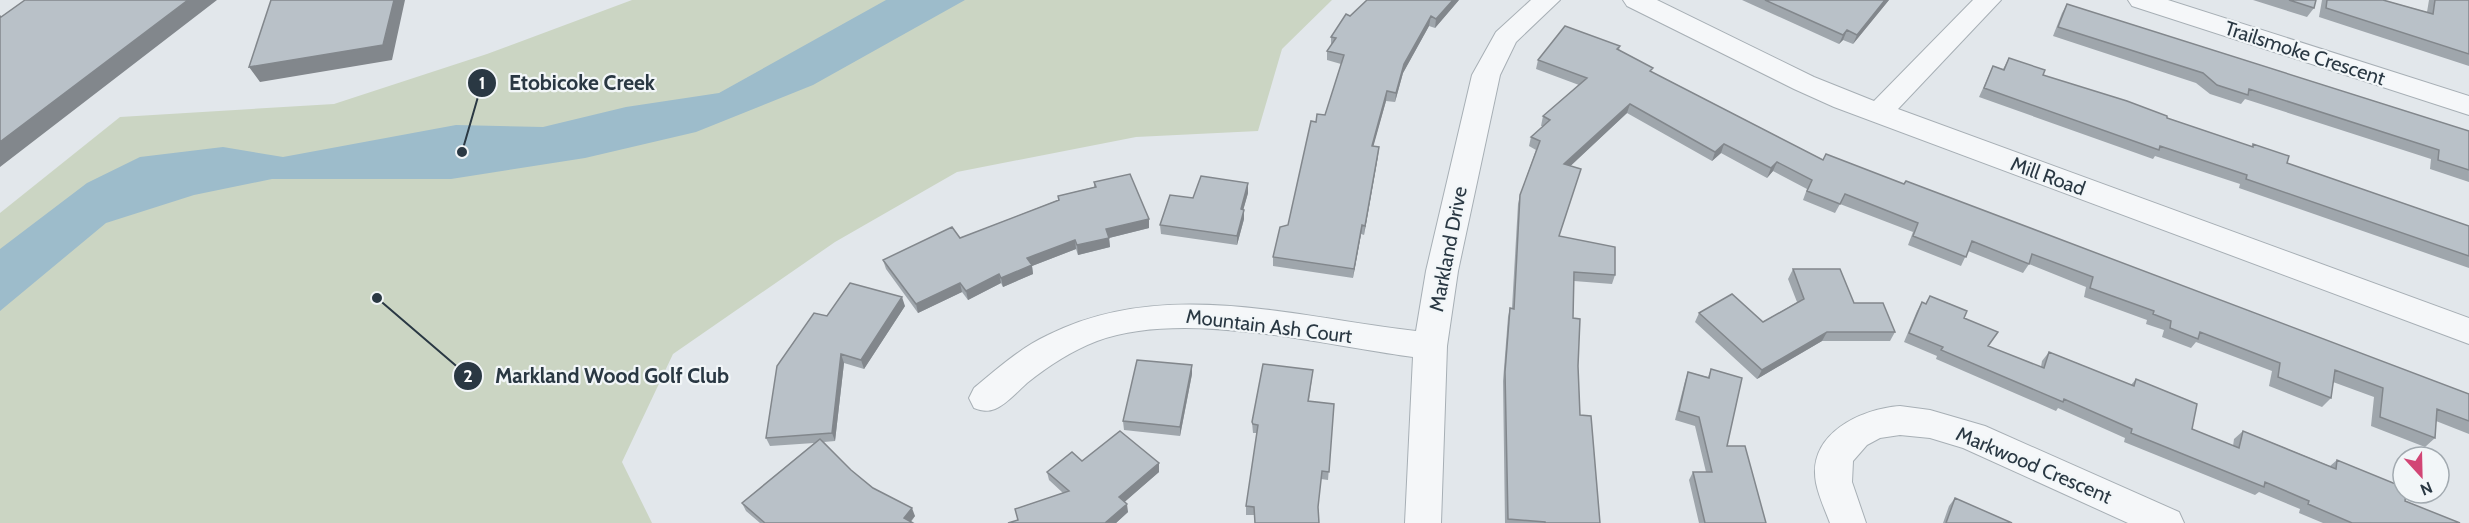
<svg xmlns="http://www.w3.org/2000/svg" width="2469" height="523" viewBox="0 0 2469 523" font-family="Cabin,sans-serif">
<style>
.green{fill:#cbd5c3}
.water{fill:#9dbccb}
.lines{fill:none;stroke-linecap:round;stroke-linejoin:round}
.minor-casing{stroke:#a7afb5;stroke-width:2}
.minor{fill:#f5f7f9;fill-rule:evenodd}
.wall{fill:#9fa6ac}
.shaded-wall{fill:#82878c}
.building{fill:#b9c1c8;stroke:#82878c;stroke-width:1.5}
.labels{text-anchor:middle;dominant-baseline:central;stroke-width:4.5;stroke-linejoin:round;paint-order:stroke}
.street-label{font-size:20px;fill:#2a3843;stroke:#f2f6f8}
.leader{fill:none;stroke:#2a3843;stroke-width:2}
.callout-dot{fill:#2a3843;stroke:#f2f6f8;stroke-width:2}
.mark-label{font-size:18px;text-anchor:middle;font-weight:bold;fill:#fff}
.callout-label{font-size:21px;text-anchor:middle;font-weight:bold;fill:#2a3843;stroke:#f2f6f8;stroke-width:4.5;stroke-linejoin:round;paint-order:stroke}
</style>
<rect width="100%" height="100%" fill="#e2e7eb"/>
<path class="green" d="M632,0h700l-50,49 -24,82 -122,6 -179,35 -122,70 -162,112 -51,108 30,61h-652v-310l120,-96 214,-13 153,-50z"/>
<path class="water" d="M886,0h79l-152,85 -117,47 -111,26 -134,21h-179l-78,16 -88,28 -106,88v-62l87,-66 53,-26 83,-10 60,10 173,-32 87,2 83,-20 93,-14z"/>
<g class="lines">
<defs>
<path id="minor" d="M1531,0h29l-44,42 -16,33 -42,196 -11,75 -6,177h-36l8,-166c-92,-12 -228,-48 -316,-16 -26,10 -49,25 -70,42 -9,8 -20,21 -32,26 -8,3 -13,2 -21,-1l-5,-10 5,-10c23,-19 46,-40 74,-53 116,-58 246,-18 368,-4l10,-60 46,-196 24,-43z
M1623,0h34l157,77 60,24 99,-101h28l-103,109 571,209v26l-635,-237 -40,-18 -167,-83z
M2128,0h40l301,96v19l-337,-109z
M1900,406l30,4 55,16 194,86 5,11h-56l-165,-75 -33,-10 -30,-3 -20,3 -13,7 -14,16 -1,21 14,41h-36c-5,-13 -11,-26 -14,-40 -9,-49 44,-74 84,-77z"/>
</defs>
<use href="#minor" class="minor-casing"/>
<use href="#minor" class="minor"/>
</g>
<path class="wall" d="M1459,0l-24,28 -6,-2 -26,47 -8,29 -9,-1 -13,45 5,10 -14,79 -3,-1 -8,44 -80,-12v-9l15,-32 28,-103 9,-7 16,-51 -14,-4v-9l4,-6v-8z
M1742,0h147l-36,44 -10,-4 -4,4z
M2253,0h63l-2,8 -7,9z
M2322,0h61l44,12 2,-12h40v66l-150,-49z
M2067,4l402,127v51l-39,-13 1,-10 -186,-60 -4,5 -31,-10 -14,-11 -143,-47 9,-23z
M1620,46l-1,4 33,22 171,88 81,24 565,210v40l-33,-13 -1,17 -10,9 -54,-21 3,-29 -41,-15 -2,16 -9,9 -53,-21 3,-15 -76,-29 -5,6 -29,-11 2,-7 -18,-6 1,-4 -63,-23 2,-10 -57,-23 -6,9 -55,-22 -7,15 -53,-21 5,-13 -73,-28 -5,9 -32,-13 4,-11 -34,-18 -6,7 -46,-25 -9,8 -85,-48 -57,53 8,12 -19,58 56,39 -3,9 -38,-3 -1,37 5,48 2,49 20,108h-95l-2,-142 5,-64 2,-9h2l6,-104 2,-9 16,-45 -7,-4 2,-9 12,-11h-2l2,-10 36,-31 -43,-16 2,-9z
M2009,58l34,17 209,72 1,-3 34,19 182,63v42l-230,-80 1,-4 -85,-28 -2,3 -174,-62 14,-31 10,3z
M1094,182l55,46 -40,10 1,9 -32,8 -2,-6 -44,17 1,8 -30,13 -2,-4 -33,17 -6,-8 -44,21 -32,-44 -3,-9 77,-22 98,-38v-4l36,-9z
M1248,183v10l-5,17 1,9 -7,26 -76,-11 -1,-9 33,-27z
M1793,269l61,34 41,29 -5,9h-68l-65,38 -62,-57 4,-9 64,9 34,-20 -9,-23z
M1930,296l34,22 24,28 53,21 1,-6 7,-9 82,33 5,-6 56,50 41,17 1,-7 9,-8 87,35 7,-6 68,41 55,22h-137l-24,-10 1,-4 -41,-17 -4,3 -131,-53 1,-4 -67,-30 -2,3 -120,-52 1,-3 -33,-14 13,-31 5,-9 3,2z
M905,306l-41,63 -20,-6 -9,78 -11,1 27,28 22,18 42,28 -4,6 2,1h-153l-14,-12 -4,-8 72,-60 -44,3 -4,-8 61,-122z
M1711,369l16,77 39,77h-67l-10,-43 4,-8h13l-11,-46 -20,-6 10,-39 3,-9 20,5z
M1313,370l-4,31 25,3 -6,76 -7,-1 -3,29 1,15h-64l-1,-8h-8v-9l11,-73h-4l-1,-11z
M1192,374l-12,62 -56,-6 -1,-9z
M1082,461l77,2v9l-35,30 4,10 -12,11h-108l10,-3 -3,-11 48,-16 -14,-13 -2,-8z
M1955,498l57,25h-69l6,-17z"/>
<path class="shaded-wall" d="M188,0h29l-217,167v-25z
M394,0h11l-13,60 -132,22 -11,-15z
M1453,0h6l-24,28 1,-9z
M1885,0h4l-36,44 4,-9z
M1431,16l-2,10 -26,47 -8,29 1,-9 8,-29z
M1847,30l-4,10 -4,4 4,-9z
M1387,91l-1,10 -15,54 1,-9z
M1630,104l-3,9 -65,61 2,-10z
M1724,144l-3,9 -9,8 3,-9z
M1379,147l-1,9 -14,79 1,-9z
M1777,162l-4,9 -6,7 4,-10z
M1248,183v10l-7,25v-9z
M1244,210v9l-7,26v-9z
M1149,219v9l-40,10 1,9 -32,8 -1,-10 29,-16z
M1362,225l-1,9 -8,44 1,-9z
M1075,240l1,9 -44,17 1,8 -30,13 -2,-9 26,-20z
M999,274l2,9 -33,17 -2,-9z
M960,283l2,9 -44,21 -2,-9z
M902,297l3,9 -41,63 -3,-9z
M1827,332l-5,9 -65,38 5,-9z
M841,354l3,9 -9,78 -3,-8z
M1192,365v9l-12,62v-9z
M1159,463v9l-39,34 -1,-9z
M1127,504l1,8 -12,11h-11z
M912,508l3,8 -6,7 -5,-5z"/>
<path class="building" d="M25,0h163l-188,142v-126l1,1z
M271,0h123l-11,45 -134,22z
M1367,0h86l-17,19 -5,-3 -27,48 -8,29 -9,-2 -15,55 7,1 -14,79 -3,-1 -8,44 -81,-12 7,-30 8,-2 23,-104 5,1 1,-8 8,1 19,-60 -17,-4 9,-13 -5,-1 15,-23 4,2z
M1765,0h120l-28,35 -10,-5 -4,5z
M2289,0h27l-2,8z
M2327,0h56l50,14 2,-14h34v54l-143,-46z
M2067,4l402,127v39l-31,-10 1,-10 -190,-61 -1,6 -31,-10 -14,-12 -145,-46z
M1565,26l55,20 -3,3 36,19 -3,3 173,89 3,-6 78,30 2,-3 563,213v27l-32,-12 -2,29 -55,-21 3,-29 -48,-18 -4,28 -53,-21 2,-14 -80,-31 -2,7 -28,-11 1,-7 -18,-7 1,-3 -64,-23 3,-11 -61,-23 -3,10 -57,-23 -6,16 -53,-21 5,-13 -73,-29 -5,10 -33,-13 5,-11 -35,-18 -6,6 -47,-24 -9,8 -85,-48 -66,60 17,5 -22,67 56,11v28l-41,-3 -1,46 7,1 -2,47 2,49 11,1 9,107h-55v-1l-37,-3 -3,-147 5,-64 4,1 6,-114 20,-54 -9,-4 19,-17 -7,-4 44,-38 -49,-18z
M2009,58l36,12 -2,5 84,26 40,15v2l86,29v-3l36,12 -2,7 182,63v30l-223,-77 1,-4 -87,-29 -1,4 -175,-62 9,-22 11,4z
M1130,174l19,45 -43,10 3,9 -32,7 -2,-5 -48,18 5,7 -31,13 -2,-4 -33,17 -6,-8 -44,21 -33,-44 69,-33 8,11 99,-38 -1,-4 38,-9 -2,-5z
M1201,176l47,7 -7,26 3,1 -7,26 -77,-11 10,-30 23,3z
M1793,269h47l14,34h29l12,29h-68l-65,38 -63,-57 33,-19 31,28 41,-23z
M850,283l52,14 -41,63 -20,-6 -9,79 -66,5 11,-72 37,-53 13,3z
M1930,296l37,15 -3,7 34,14 -10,14 56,22 5,-16 85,34 2,-7 61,25 -5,25 47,19 4,-17 93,38 1,-9 66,27v6h3l-1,8 55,22h-108l-44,-19 1,-3 -44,-19 -1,5 -133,-54 1,-4 -68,-30 -1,3 -122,-52 2,-3 -34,-14 13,-31 4,2z
M1137,360l55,5 -12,62 -57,-6z
M1263,364l50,6 -5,31 26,3 -5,68 -7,-1 -4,36 1,16h-64l-1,-16 -8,-1 12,-81 -5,-1 -1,-2z
M1711,369l31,9 -15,68h18l21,77h-61l-12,-51h19l-13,-55 -20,-6 9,-39 21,6z
M1120,431l39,32 -40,34 8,7 -22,19h-97l10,-3 -3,-11 54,-18 -22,-19 25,-20 10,9z
M820,439l31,31 22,18 39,20 -8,10 9,5h-148l-23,-20z
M1955,498l57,25h-66z"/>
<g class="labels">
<g class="street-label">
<text transform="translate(2305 53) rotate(18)">Trailsmoke Crescent</text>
<text transform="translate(2048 176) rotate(20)">Mill Road</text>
<text transform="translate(1448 249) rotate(-79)">Markland Drive</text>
<text transform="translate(1269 326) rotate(7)">Mountain Ash Court</text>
<text transform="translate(2034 465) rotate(23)">Markwood Crescent</text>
</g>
</g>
<path class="leader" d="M462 152L482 83M377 298L468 376"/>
<g class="callout-dot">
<circle cx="462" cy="152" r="6"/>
<circle cx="377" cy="298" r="6"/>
<circle cx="482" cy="83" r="15"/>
<circle cx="468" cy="376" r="15"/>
</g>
<g class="mark-label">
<text x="482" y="89">1</text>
<text x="468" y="382">2</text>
</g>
<g class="callout-label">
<text x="582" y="90">Etobicoke Creek</text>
<text x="612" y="383">Markland Wood Golf Club</text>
</g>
<g transform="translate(2421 475) rotate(158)"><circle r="28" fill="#f2f6f8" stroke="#a2aab0" stroke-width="1.5"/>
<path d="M0-4.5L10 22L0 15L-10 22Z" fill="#d24575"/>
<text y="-9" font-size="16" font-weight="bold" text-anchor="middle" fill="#2a3843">N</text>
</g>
</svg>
